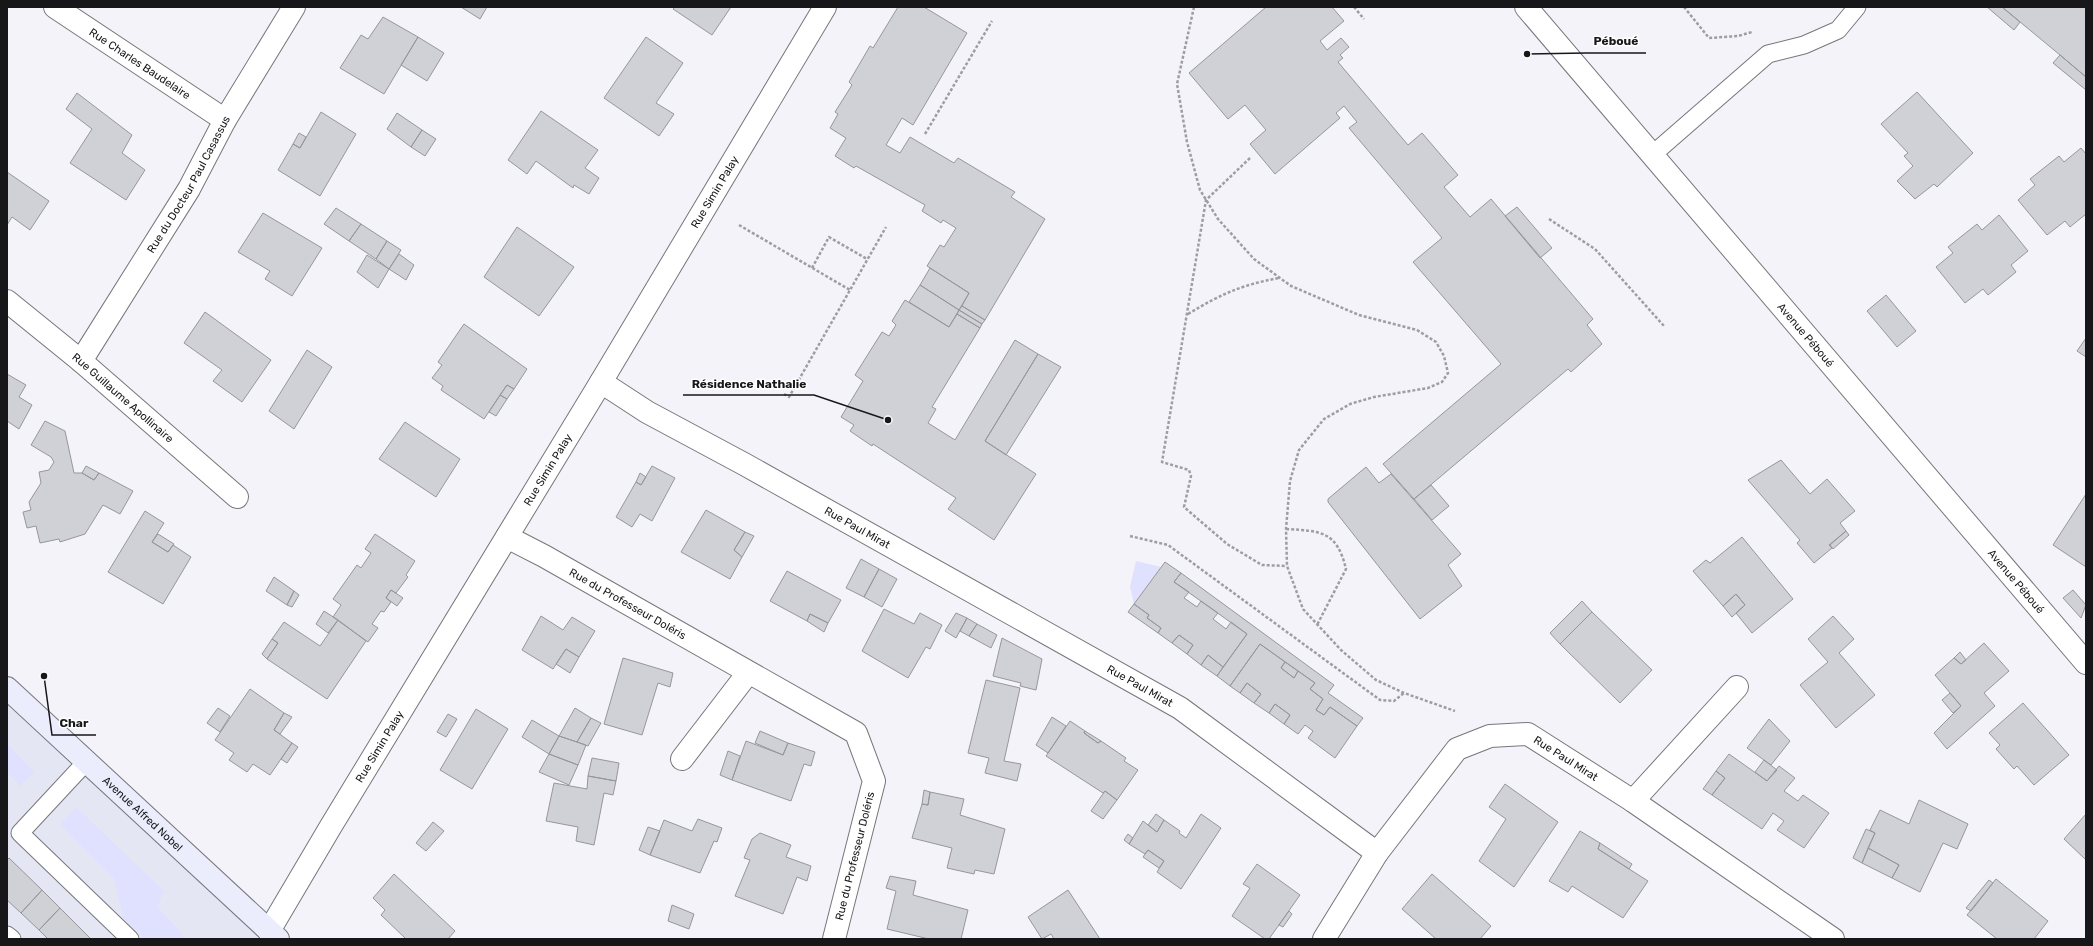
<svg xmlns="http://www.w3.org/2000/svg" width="2093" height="946" viewBox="0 0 2093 946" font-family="Rubik,sans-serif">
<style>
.built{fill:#e5e6f3}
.green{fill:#dfe1fe}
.building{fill:#d0d1d6;stroke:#96969b}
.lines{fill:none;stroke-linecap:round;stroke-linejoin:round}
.service-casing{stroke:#76777b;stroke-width:19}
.minor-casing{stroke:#76777b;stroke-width:24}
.tertiary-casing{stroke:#76777b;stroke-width:24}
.secondary-casing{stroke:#76777b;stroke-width:24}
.path{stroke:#9e9ea2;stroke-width:2.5;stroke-dasharray:3 2;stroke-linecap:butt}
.service{stroke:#fff;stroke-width:17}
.minor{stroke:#fff;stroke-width:22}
.tertiary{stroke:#fff;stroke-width:22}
.secondary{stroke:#ebecfc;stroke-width:22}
.labels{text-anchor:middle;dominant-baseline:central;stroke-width:3;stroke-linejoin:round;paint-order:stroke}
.street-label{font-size:11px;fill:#171719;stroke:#fff}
.leader{fill:none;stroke:#171719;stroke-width:1.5}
.callout-dot{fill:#171719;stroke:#fff;stroke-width:1.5}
.callout-label{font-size:12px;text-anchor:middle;font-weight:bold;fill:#171719;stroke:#fff;stroke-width:3;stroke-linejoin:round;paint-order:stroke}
</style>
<rect width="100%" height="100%" fill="#f3f3f9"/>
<path class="built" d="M7,688l271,251h-271z"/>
<path class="green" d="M1136,561l25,6 -27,37 -4,-17z
M7,744l27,28 -14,14 -13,-14z
M76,807l88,84 -7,16 21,22 6,10h-39l-21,-19 -10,-41 -54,-54z"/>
<path class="building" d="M461,7h26l-7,12z
M675,7h56l-19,28 -39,-26z
M898,7h26l43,26 -54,92 -11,-7 -16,27 14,8 10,-16 44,26 4,-5 57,34 -4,5 34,22 -60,101 -23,-14 7,-13 -42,-27 13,-21 4,2 12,-19 -13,-8 -2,3 -19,-12 3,-6 -69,-39 -2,2 -19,-12 11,-18 -16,-10 8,-14 -3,-2 17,-27 -3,-3 21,-36 3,2z
M1266,7h66l12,14 -24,20 7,9 14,-12 8,9 -9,8 3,3 -5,4 70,83 14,-12 36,42 -14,12 26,30 21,-18 102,120 -6,6 15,19 -31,28 -3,-3 -154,130 -31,-35 118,-100 -88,-102 29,-24 -93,-110 8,-6 -13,-16 -8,7 4,5 -65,56 -25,-30 16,-14 -21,-25 -17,14 -39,-46z
M1987,7h15l18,15 -6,8z
M2002,7h84v70l-26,-22z
M383,17l35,20 -34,57 -44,-26 21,-33 7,4z
M418,37l26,16 -17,28 -26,-16z
M646,37l37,26 -27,40 18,11 -15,22 -55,-38z
M2060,55l26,22v13l-33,-27z
M1917,92l56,61 -36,34 -3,-3 -19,15 -18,-18 16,-15 -9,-10 4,-3 -27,-29z
M77,93l55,42 -10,18 23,17 -19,30 -56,-37 22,-34 -26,-20z
M541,111l57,39 -13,18 14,10 -10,16 -15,-9 -1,3 -37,-27 -9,13 -19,-14z
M321,112l35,22 -36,62 -42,-26 15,-26 7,4z
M397,113l25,17 -11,17 -24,-18z
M422,130l14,9 -11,17 -14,-9z
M299,133l7,4 -6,11 -7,-4z
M2081,148l5,6v60l-16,13 -5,-6 -18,14 -29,-35 17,-15 -5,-6 29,-23 5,6z
M7,172l42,29 -19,29 -18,-13 -5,8z
M1517,207l35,41 -12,10 -35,-42z
M336,208l25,16 -12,17 -25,-17z
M263,213l59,35 -30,48 -27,-17 5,-8 -32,-19z
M1999,215l29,36 -17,14 5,7 -28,23 -5,-6 -18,14 -29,-36 17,-14 -5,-6 29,-23 5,6z
M361,224l26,17 -11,18 -27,-18z
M517,227l57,40 -35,49 -55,-39z
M387,241l14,9 -12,19 -13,-10z
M399,254l15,11 -8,15 -17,-11z
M367,255l22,14 -11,19 -21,-16z
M930,268l39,25 -10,17 -39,-25z
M920,285l39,25 -10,17 -40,-25z
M1886,295l30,36 -19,16 -30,-36z
M905,300l44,27 8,-13 23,14 -48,79 4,2 -8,14 27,17 60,-100 23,14 -53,87 51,33 -42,66 -46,-31 8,-11 -83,-54 -1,2 -22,-15 4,-6 -13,-8 22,-36 -8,-6 27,-43 7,4 7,-11 -4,-4z
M962,306l23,14 -3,4 -23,-14z
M959,310l23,14 -2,4 -23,-14z
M205,312l66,48 -29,42 -29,-21 9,-11 -38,-27z
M464,324l63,45 -13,20 -7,-4 -23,34 -43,-29 2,-4 -11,-8 10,-13 -4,-3z
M2086,338v19l-9,-6z
M307,350l25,17 -38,62 -25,-18z
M1038,354l23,13 -55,88 -21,-14z
M7,374l19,11 -7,12 13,8 -13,24 -12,-8z
M507,385l7,4 -7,10 -7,-4z
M500,395l7,4 -11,17 -7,-4z
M45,421l20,10 9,42h8l12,7 5,-7 34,18 -13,23 -17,-9 -18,29 -25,8 -1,-3 -19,4 -4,-17 -9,2 -4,-16 8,-2 -2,-8 12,-19 -2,-11 10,-2 5,-8 -3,-5 -20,-12z
M405,422l55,37 -24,38 -57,-38z
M1781,460l29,34 17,-15 28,32 -15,12 6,8 -17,14 3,3 -18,15 -17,-20 3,-3 -52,-60z
M86,466l13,7 -5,7 -12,-7z
M652,466l23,12 -23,43 -12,-7 -8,13 -16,-10 20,-35 5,3z
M1366,467l13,16 12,-9 70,80 -13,11 14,21 -42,33 -92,-117v-3z
M640,473l6,4 -5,8 -5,-3z
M1431,485l18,21 -17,14 -18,-21z
M2086,494v73l-33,-22z
M706,510l39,22 -11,18 8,7 -12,22 -49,-27z
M145,511l19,12 -12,19 16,10 5,-7 18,12 -28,47 -55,-32z
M1846,531l3,4 -16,14 -3,-4z
M745,532l9,4 -12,21 -8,-7z
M158,534l16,10 -6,8 -16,-10z
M375,534l40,27 -9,14 2,2 -12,16 -5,-3 -5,8 5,4 -7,10 -3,-1 -9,13 6,4 -10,14 -35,-25 8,-12 -8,-6 24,-34 4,3 10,-15 -6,-4z
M1742,537l51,62 -41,34 -16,-20 9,-8 -9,-11 -13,12 -30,-35 13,-11 4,3z
M861,559l18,10 -15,28 -18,-9z
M1165,562l16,11 -7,9 15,10 -5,6 13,9 4,-6 17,12 -5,6 13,10 5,-7 16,12 -24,33 -15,-12 -7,10 -14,-11 6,-9 -14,-10 -7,8 -14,-10 3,-5 -14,-10 2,-3 -15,-11z
M879,569l18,10 -15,28 -18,-10z
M787,571l54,29 -13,23 -18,-9 -3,7 -37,-20z
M1181,573l153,112 -6,8 35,25 -6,8 -27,-19 -6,8 -8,-5 7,-11 -13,-10 5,-6 -55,-39 -30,42 -13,-10 30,-42 -73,-52z
M274,577l20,14 -7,14 -21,-14z
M391,590l12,8 -6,8 -11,-8z
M2073,590l13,15 -5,13 -18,-20z
M294,591l5,4 -7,12 -5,-2z
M1736,594l9,11 -13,12 -9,-11z
M1582,601l10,11 -32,32 -10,-11z
M1134,604l15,11 -2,3 14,10 -3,5 -30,-21z
M884,609l30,15 6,-11 22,12 -12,24 -4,-2 -18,31 -46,-27z
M324,611l14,9 -10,13 -12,-9z
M1592,612l60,58 -32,33 -60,-59z
M956,613l11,5 -11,20 -11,-7z
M810,614l18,9 -4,9 -17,-11z
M541,616l22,14 9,-13 23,14 -16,26 -13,-8 -13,20 -31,-19z
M1833,616l21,23 -15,14 36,42 -39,33 -36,-43 28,-23 -20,-23z
M967,618l10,6 -8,12 -9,-5z
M338,620l28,21 -39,58 -60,-40 11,-16 -6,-4 12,-17 36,24z
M977,624l20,11 -6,13 -22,-12z
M1179,635l14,10 -6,9 -15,-11z
M1002,638l40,21 -6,31 -16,-4 1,-3 -28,-7z
M272,639l6,4 -11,16 -5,-5z
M1984,643l25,28 -25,22 11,13 -48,43 -13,-16 27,-27 -26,-31 19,-17 7,6z
M1260,644l25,18 -4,6 13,10 4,-7 17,12 -5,6 13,10 -7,11 8,5 6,-8 27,19 -22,32 -27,-20 5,-7 -8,-6 -7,9 -14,-10 6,-9 -15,-11 -6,9 -15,-10 7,-9 -14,-11 -7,10 -10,-7z
M566,649l13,8 -9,16 -14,-9z
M1960,652l6,8 -5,4 -7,-6z
M1208,655l15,12 -6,9 -16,-11z
M623,658l50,15 -3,14 -12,-4 -16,52 -38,-11z
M1285,662l13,9 -4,7 -13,-10z
M986,680l34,8 -16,73 17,3 -4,17 -32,-8 4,-15 -21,-5z
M1247,683l14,11 -7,9 -14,-10z
M250,689l34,24 -10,17 18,13 -22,32 -17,-11 -6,8 -18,-12 5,-7 -19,-13z
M1950,693l11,13 -8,7 -11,-13z
M2023,703l46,52 -35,30 -17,-19 -3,3 -18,-20 4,-4 -11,-12z
M1275,704l15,11 -6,9 -15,-11z
M218,708l12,8 -10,16 -13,-9z
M575,708l16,10 -14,24 -18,-6z
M476,709l32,20 -36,60 -32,-19z
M284,713l8,4 -12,17 -6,-4z
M448,714l9,5 -11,18 -9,-5z
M1052,717l14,9 -18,27 -12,-8z
M591,718l10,5 -13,23 -11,-4z
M1769,719l21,22 -19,24 -24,-17z
M532,720l27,16 -10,18 -27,-17z
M1070,721l15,10 -1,2 14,10 3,-2 25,17 -2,3 14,9 -21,30 -12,-9 -2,2 -57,-37z
M760,731l28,12 -5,12 -28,-12z
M1085,731l16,10 -3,2 -14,-10z
M559,736l27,9 -8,20 -29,-11z
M746,741l37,14 5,-12 27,9 -4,14 -7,-2 -13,37 -59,-21z
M292,743l6,4 -11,16 -6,-4z
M728,751l12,5 -8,24 -12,-5z
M549,754l29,11 -9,20 -30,-13z
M1729,754l38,27 12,-15 16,12 -11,13 14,10 5,-6 26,18 -25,35 -27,-18 7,-9 -11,-8 -11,16 -50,-34 13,-17 -9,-7z
M592,758l27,5 -3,18 -28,-5z
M1764,760l13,10 -10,11 -12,-9z
M1716,771l9,7 -13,17 -9,-6z
M588,776l28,5 -3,14 -9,-2 -10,52 -18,-4 2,-14 -32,-6 8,-38 33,6z
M1505,784l53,38 -44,65 -35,-26 27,-42 -17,-12z
M924,790l6,2 -2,13 -6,-1z
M1105,791l12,9 -14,19 -12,-8z
M930,792l34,7 -4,16 45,14 -11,45 -19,-4 -1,4 -27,-6 5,-20 -40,-10 10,-34 6,1z
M1919,800l49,24 -11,25 -14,-6 -23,49 -28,-14 7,-13 -31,-17 7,-15 -5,-3 10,-20 29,14z
M1156,814l8,6 -7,12 -9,-7z
M1201,814l20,14 -40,61 -24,-17 7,-11 -16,-11 -3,4 -16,-10 14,-23 14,11 7,-12 16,11 -1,2 7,5z
M2086,814v46l-22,-21z
M698,819l24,9 -5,14 -3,-1 -14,32 -50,-18 14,-35 28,11z
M433,822l11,9 -18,20 -10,-8z
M648,827l12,4 -10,24 -11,-5z
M1866,829l9,4 -13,30 -9,-5z
M1580,831l20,12 -2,6 50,32 -25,37 -51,-32 -4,6 -19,-11z
M760,833l31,12 -5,12 25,9 -4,15 -10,-4 -14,37 -48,-18 15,-36 -6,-2 8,-19z
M1128,834l5,4 -4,6 -5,-4z
M1600,843l32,21 -3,5 -31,-20z
M1868,848l31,17 -7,13 -30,-15z
M1148,850l16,11 -5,7 -16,-11z
M9,858l33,32 -21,23 -14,-13v-40z
M1257,864l43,31 -31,44h-4l-33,-23 18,-28 -7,-4z
M394,874l61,57 -7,8h-42l-25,-24 4,-5 -12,-12z
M1432,874l59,52 -11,13h-44l-34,-30z
M890,876l26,5 -3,14 55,15 -7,29h-32l-42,-10 9,-38 -10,-3z
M1996,879l52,42 -14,18h-37l-30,-24z
M1989,880l4,3 -22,28 -5,-3z
M42,890l18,18 -21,22 -18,-17z
M1068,890l32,49h-46l-3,-5 -9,5 -14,-22z
M672,905l22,9 -5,15 -21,-8z
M60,908l31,31h-43l-9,-9z
M1289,911l3,3 -9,13 -4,-2z"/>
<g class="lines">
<defs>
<path id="service" d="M1652,155l116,-101 36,-9 34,-15 19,-23
M86,762l-66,71 110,106
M7,935l5,4"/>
<g id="minor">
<path id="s1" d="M55,7l170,113"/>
<path id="s2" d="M7,301l74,60 156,136"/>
<path id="s3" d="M81,361l108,-172 36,-69 69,-113"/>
<path id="s4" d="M601,382l46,30 97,52 436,244 197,145 80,-104 33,-13 38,-2 105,67 200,138"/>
<path id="s5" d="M507,537l37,19 312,177 18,48 -40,158"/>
<path d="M682,759l66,-86"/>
<path d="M1633,801l104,-114"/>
<path id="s6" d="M269,931l62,-105 270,-444 224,-375"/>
<path d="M1324,939l53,-86"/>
</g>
<g id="tertiary">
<path id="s7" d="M1526,7l560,656"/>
</g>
<g id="secondary">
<path id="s8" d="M7,688l271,251"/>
</g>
</defs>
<use href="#service" class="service-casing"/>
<use href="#minor" class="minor-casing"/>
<use href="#tertiary" class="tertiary-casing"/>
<use href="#secondary" class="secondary-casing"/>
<path class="path" d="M1194,7l-17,77 10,58 13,48 18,29 36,40 37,27 68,29 58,15 19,12 8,14 4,17 -6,9 -14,6 -54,9 -24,7 -26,15 -25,31 -9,31 -4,48 1,37 16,43 38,41 35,30 28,13 51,18
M1354,7l10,12
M1684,7l25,31 29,-2 14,-4
M925,134l67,-113
M1250,158l-44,42 -44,262 27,8 2,6 -7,31 43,37 35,21 25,1
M1549,219l46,30 69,77
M739,225l111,65
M812,268l17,-31 38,22
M1188,314c33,-20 53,-29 91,-36
M784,394l5,3 97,-170
M1286,529c35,2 51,2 60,40l-29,56
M1130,536l38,9 212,155 14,1 10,-8"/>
<use href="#service" class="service"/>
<use href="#minor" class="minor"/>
<use href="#tertiary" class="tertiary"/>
<use href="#secondary" class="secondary"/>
</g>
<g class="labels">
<g class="street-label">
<text stroke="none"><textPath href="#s1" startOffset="102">Rue Charles Baudelaire</textPath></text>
<text stroke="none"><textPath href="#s3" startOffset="207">Rue du Docteur Paul Casassus</textPath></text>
<text stroke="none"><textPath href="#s6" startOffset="863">Rue Simin Palay</textPath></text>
<text stroke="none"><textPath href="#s7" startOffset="431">Avenue Péboué</textPath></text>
<text stroke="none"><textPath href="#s2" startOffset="151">Rue Guillaume Apollinaire</textPath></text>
<text stroke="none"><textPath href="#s6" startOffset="539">Rue Simin Palay</textPath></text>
<text stroke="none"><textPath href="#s4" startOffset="295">Rue Paul Mirat</textPath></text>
<text stroke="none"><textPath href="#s7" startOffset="755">Avenue Péboué</textPath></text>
<text stroke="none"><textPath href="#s5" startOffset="138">Rue du Professeur Doléris</textPath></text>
<text stroke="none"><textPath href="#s4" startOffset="619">Rue Paul Mirat</textPath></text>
<text stroke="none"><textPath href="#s6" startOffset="215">Rue Simin Palay</textPath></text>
<text stroke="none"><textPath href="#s4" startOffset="1159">Rue Paul Mirat</textPath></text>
<text stroke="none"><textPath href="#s8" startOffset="185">Avenue Alfred Nobel</textPath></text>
<text transform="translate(855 856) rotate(-76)">Rue du Professeur Doléris</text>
</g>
</g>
<path class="leader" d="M1527 54L1586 53H1646M888 420L814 395H683M44 676L52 735H96"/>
<g class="callout-dot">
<circle cx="1527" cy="54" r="4"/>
<circle cx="888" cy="420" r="4"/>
<circle cx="44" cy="676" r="4"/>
</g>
<g class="callout-label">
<text x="1616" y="45">Péboué</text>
<text x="749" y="388">Résidence Nathalie</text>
<text x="74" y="727">Char</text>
</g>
<rect width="2093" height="946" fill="none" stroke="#171719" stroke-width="16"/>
</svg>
